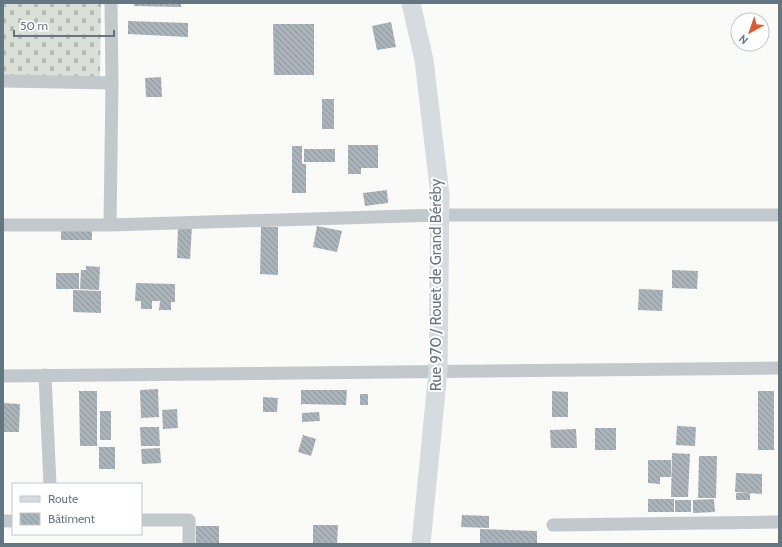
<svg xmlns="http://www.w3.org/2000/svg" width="782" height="547" viewBox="0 0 782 547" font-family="Cabin,sans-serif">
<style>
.cemetery{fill:url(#cemetery-stones)}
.building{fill:url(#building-back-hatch)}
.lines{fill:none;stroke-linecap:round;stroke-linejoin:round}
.street{stroke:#c3c8cc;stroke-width:13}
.secondary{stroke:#d6dbdf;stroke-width:19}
.labels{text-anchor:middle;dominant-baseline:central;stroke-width:4;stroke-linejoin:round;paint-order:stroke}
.street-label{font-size:15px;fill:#657683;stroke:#fff}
</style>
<defs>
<pattern id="cemetery-stones" width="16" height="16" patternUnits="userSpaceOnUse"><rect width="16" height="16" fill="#dadfd7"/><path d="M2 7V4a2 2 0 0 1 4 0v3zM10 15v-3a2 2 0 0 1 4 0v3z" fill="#b4b9b4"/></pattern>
<pattern id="building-back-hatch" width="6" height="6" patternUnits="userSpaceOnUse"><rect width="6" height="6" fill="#aab3b9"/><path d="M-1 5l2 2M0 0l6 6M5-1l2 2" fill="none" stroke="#8e969c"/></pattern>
</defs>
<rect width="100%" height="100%" fill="#fafaf8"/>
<path class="cemetery" d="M3,3h98l-1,77 -97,-2z"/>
<path class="building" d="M134,3h47v4l-47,-1z
M128,21l60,2v14l-60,-3z
M391,22l5,25 -19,3 -5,-24z
M273,24h41v51h-40z
M161,77l1,20h-16l-1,-19z
M322,99h12v30h-12z
M348,145h30v23h-17v6h-13z
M292,146h10v18h4v29h-14z
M304,149h31v13h-31z
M387,190l1,13 -23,3 -2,-13z
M178,226l14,1 -2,32 -13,-1z
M317,226l25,5 -5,21 -24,-5z
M61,227h31v13h-31z
M261,227h17v48l-18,-1z
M86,266l14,1 -1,23 -19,-1 1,-19h5z
M672,270l26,1 -1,18 -25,-1z
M56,273h23v16h-23z
M136,283l39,1v18h-4v8h-12l1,-9h-8v8h-11v-8h-6z
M639,289l24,1 -1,21 -24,-1z
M73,290l28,1v22l-28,-1z
M158,389l1,28 -18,1 -1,-28z
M301,390h46l-1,15 -45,-1z
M79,391h18v55h-17z
M552,391l16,1v25h-16z
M758,391h16v59h-16z
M360,394h8v11h-8z
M263,397l15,1 -1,14h-14z
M3,403l17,1 -1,28h-16z
M177,409l1,19 -15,1 -1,-19z
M100,411h11v29h-11z
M319,412l1,9 -18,1v-9z
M677,426l19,1 -1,19 -19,-1z
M140,427h19l1,19h-19z
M595,428h21v22h-21z
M576,429l1,19h-26l-1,-18z
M303,435l13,4 -5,17 -13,-4z
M99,447h16v22h-16z
M160,448l1,15 -19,1 -1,-15z
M672,453l18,1 -2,43h-17z
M699,456h18l-1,42h-18z
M648,460h23v17h-11v7l-12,-1z
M736,473l26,1v20l-27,-2z
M736,493h14v7h-14z
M648,499h26v13h-26z
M714,499l1,13 -22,1v-13z
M675,500h16v12h-16z
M462,515l27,1v12l-28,-1z
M313,525h25l-1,19h-24z
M196,526h23v18h-23z
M480,529l57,2v13h-57z"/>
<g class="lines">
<path class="street" d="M3,81l109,2
M3,225h107l330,-10h339
M110,225l2,-142 -1,-80
M45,375l5,109
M3,376l776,-8
M141,520h48v24
M3,521h10
M553,525l226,-3"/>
<path class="secondary" d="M411,3l13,57 16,135 -2,176 -17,173"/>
</g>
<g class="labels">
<g class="street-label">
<text transform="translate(436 285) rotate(-90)">Rue 970 / Rouet de Grand Béréby</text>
</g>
</g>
<rect width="782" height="547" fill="none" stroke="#657683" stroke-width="8"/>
<rect x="12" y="483" width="130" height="52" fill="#ffffff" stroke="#c1c8cd"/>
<rect x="20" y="496" width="20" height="6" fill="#d6dbdf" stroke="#c1c8cd"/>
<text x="48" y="503" font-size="12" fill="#657683">Route</text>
<rect x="20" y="513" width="20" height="12" fill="url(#building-back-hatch)" stroke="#c1c8cd"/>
<text x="48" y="523" font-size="12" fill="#657683">Bâtiment</text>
<g transform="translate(750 32) rotate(220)"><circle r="19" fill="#ffffff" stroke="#c1c8cd"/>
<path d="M0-3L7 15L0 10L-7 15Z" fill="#e4572e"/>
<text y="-6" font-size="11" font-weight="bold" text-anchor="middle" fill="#657683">N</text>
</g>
<path d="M14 30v6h100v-6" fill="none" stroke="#657683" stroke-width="2"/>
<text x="20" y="30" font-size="12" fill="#657683" stroke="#ffffff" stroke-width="3" paint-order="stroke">50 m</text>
</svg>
